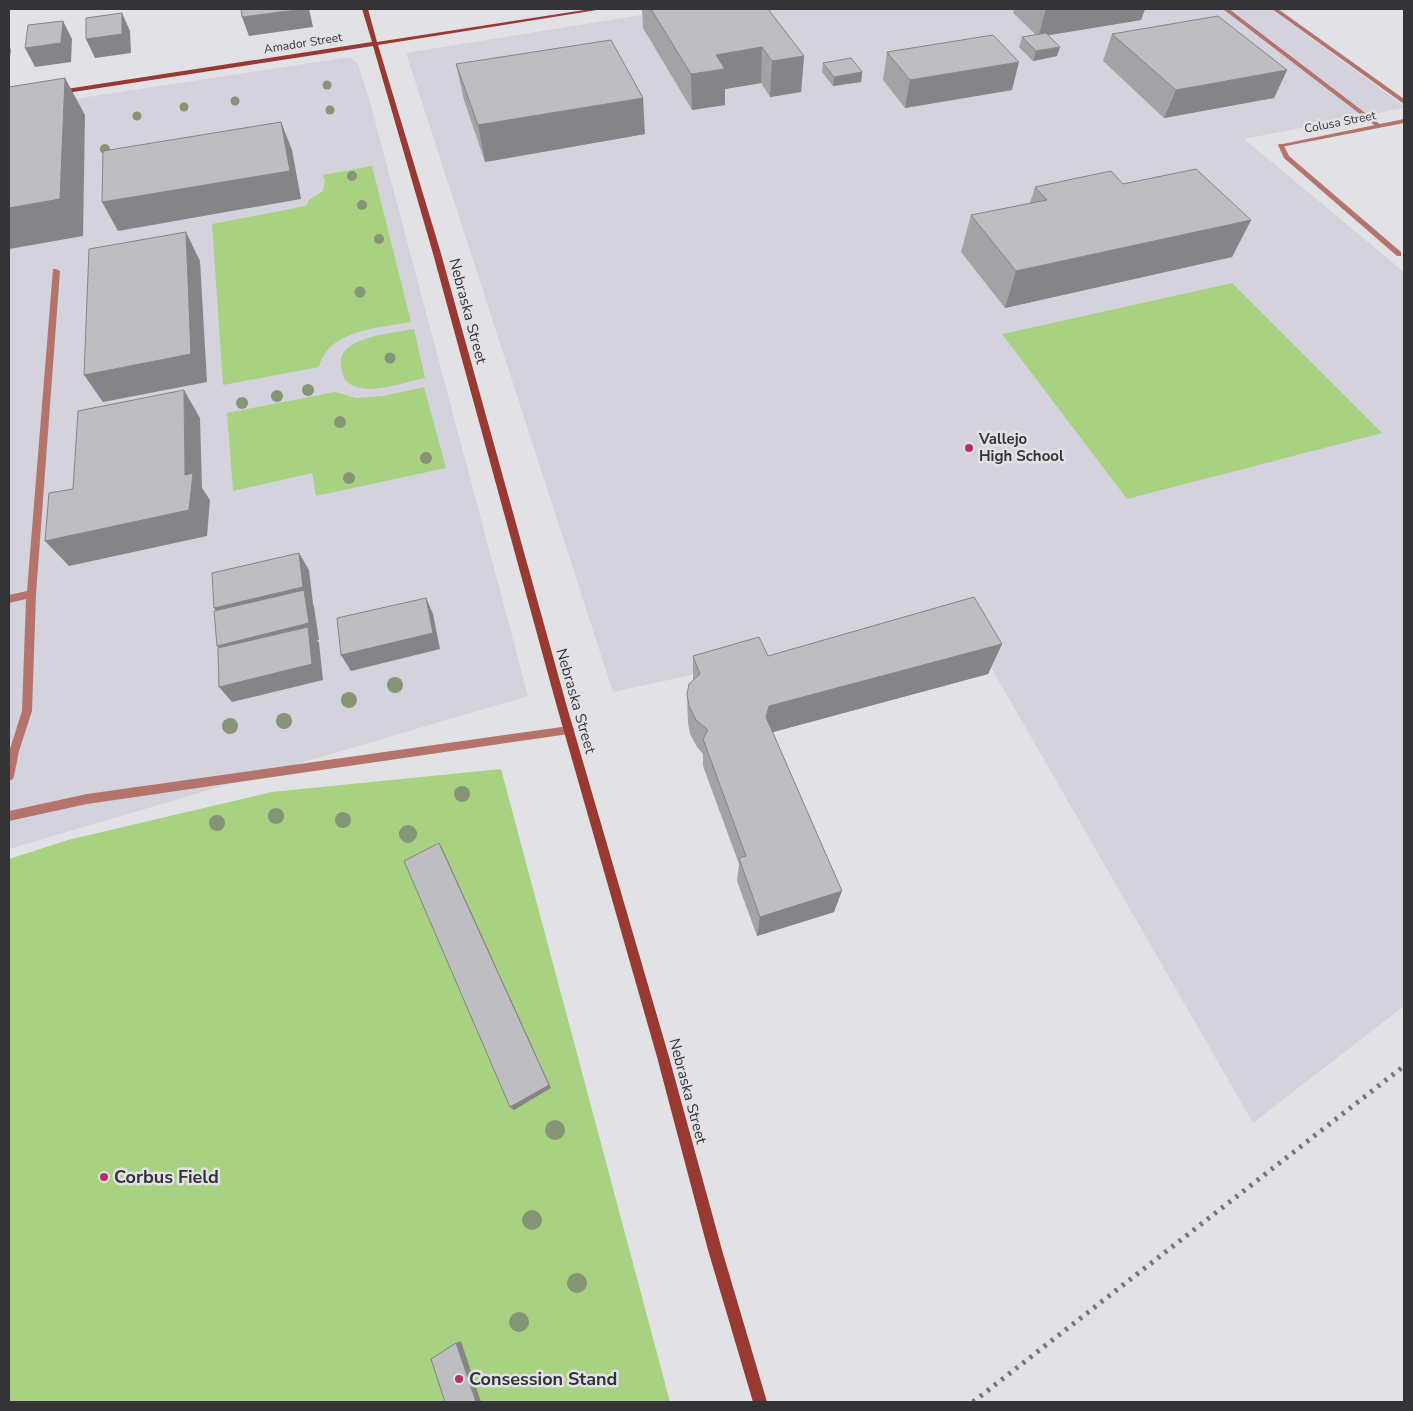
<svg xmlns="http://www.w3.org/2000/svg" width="1413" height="1411" viewBox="0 0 1413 1411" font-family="'Nunito Sans',sans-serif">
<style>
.built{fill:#d4d2dd}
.green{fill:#a9d182}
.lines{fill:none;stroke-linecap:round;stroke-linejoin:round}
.lane{fill:#b5746b;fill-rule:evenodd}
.street{fill:#b5746b;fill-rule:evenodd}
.secondary{fill:#983a32;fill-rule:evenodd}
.rail{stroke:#77777a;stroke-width:5;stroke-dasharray:3 6;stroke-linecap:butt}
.tree{fill:#869575}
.wall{fill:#a3a3a6}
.shaded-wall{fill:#858487}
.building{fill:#bebdc1;stroke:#858487}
.poi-dot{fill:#bc2f63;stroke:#e2e1e6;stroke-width:2}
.labels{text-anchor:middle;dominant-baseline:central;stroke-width:5;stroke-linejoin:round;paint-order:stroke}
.far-street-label{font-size:12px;fill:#343436;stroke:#e2e1e6}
.street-label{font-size:15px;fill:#343436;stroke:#e2e1e6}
.poi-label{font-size:15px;font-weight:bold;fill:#343436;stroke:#e2e1e6;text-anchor:start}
.near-poi-label{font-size:18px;font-weight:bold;fill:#343436;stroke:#e2e1e6;text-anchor:start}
</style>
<rect width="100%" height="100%" fill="#e2e1e6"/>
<path class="built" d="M678,9h593l133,97v2l-160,31 160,133v734l-151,117 -287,-499 -205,36 -148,32 -207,-639z
M350,57l8,7 12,38 158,594 -519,153v-740z"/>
<path class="green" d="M372,166l39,156c-31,6 -82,7 -92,45l-96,18 -11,-161 94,-18 3,-6 14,-9 2,-10 -2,-6z
M1232,283l150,150 -255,66 -125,-165z
M414,329l11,49c-22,4 -61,21 -80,2 -2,-6 -5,-13 -4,-19 2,-25 54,-28 73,-32z
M424,387l22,81 -130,28 -4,-23 -79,18 -6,-78 108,-21 21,6 27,-2z
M501,769l169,633h-661v-543l59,-19 204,-48z"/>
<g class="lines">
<path class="lane" d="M1223,9h6l152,116v2h-4z
M1272,9h6l126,90v5z
M1279,144h4l6,12 112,96v4h-4l-113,-98 -6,-13z
M53,269h3l4,2 -24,323 -4,117 -13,40 -5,25 -1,3 -4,2v-29l13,-41 4,-112 -17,4v-8l18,-4z
M569,726l4,1 1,3 -1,3 -4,1 -482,70 -78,17v-10l78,-17z"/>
<path class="street" d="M1404,119v4l-123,24 -3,-2z"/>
<path class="secondary" d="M362,9h6l9,33 214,-33h12l-225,36 62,205 127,457 102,350 53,193 45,152h-14l-45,-152 -51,-193 -100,-350 -125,-457 -59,-204 -313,48 -3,-2 3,-2 312,-48z"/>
<path class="rail" d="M973,1402l431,-336"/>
</g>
<g class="tree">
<circle cx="327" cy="85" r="4.5"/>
<circle cx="235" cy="101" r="4.5"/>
<circle cx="184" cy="107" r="4.5"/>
<circle cx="330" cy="110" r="4.5"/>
<circle cx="137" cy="116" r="4.5"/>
<circle cx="105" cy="149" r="5"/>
<circle cx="352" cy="176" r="5"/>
<circle cx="362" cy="205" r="5"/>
<circle cx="379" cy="239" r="5"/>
<circle cx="360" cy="292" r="5.5"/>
<circle cx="390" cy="358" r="5.5"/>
<circle cx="308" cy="390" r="6"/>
<circle cx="277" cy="396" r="6"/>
<circle cx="242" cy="403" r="6"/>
<circle cx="340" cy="422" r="6"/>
<circle cx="426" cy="458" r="6"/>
<circle cx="349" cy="478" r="6"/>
<circle cx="395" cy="685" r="8"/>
<circle cx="349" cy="700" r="8"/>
<circle cx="284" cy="721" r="8"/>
<circle cx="230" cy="726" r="8"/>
<circle cx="462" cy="794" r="8"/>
<circle cx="276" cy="816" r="8"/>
<circle cx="343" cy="820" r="8"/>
<circle cx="217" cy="823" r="8"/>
<circle cx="408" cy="834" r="9"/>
<circle cx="555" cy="1130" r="10"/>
<circle cx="532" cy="1220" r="10"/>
<circle cx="577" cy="1283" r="10"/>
<circle cx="519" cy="1322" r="10"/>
</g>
<path class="wall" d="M642,9h126l36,47 -3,36 -31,5 -9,-14 -36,6v16l-33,5 -49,-82z
M1014,9h131l-4,11 -93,15 9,21 -24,5 -14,-14 3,-10 14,-2 -23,-22z
M1112,34l175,36 -13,28 -110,20 -61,-57z
M887,52l125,38 -107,18 -22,-28z
M823,63l39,9 -1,10 -28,4 -11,-14z
M456,64l189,70 -160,28 -21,-62z
M1123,184l128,36 -19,37 -227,51 -44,-56 10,-37 59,-12 5,-16z
M1002,644l-14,30 -215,58 61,180 -77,24 -20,-55 2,-17 -36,-98v-12l-6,-7 -7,-13 -2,-11 -1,-29 6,-14v-24h75z"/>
<path class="shaded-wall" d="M304,9h5l4,18 -64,9 -7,-19z
M1046,9h99l-4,11 -103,17z
M122,13l8,18 1,22 -36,5 -9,-19z
M63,21l9,18 -1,23 -36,5 -10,-19z
M9,46l2,4 -2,14z
M762,47l-1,36 -36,6v16l-33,5 -1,-36 25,-19z
M1060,47l-3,9 -24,5 3,-10z
M804,56l-3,36 -31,5 2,-36z
M1019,62l-7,28 -107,18 5,-28z
M1287,70l-13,28 -110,20 12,-28z
M862,72l-1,10 -28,4 1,-9z
M65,78l20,37 -2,121 -74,13v-41z
M643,98l2,36 -160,28 -7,-37z
M281,122l11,28 9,49 -183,32 -16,-29z
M1251,220l-19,37 -227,51 11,-37z
M186,232l14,29 7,121 -104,20 -19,-27z
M184,390l16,28 2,70 8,12 -3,36 -138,30 -24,-25 140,-66z
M299,553l10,17 4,34 1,3 5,33h-2l2,3 4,37 -91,22 -13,-15 10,-25 -12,-16 10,-21 -13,-17z
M426,598l7,16 7,35 -89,22 -10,-16z
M1002,644l-14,30 -222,60v-17l3,-11z
M439,843l4,7 108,238 -37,22 -4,-3z
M842,891l-8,21 -77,24 3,-19z
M461,1341l20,61h-5l-20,-59z"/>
<path class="building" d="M241,9h63l-62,8z
M651,9h117l36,47 -32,5 -10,-14 -46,8 9,14 -34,5z
M122,13v21l-36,5v-21z
M1218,16l69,54 -111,20 -64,-56z
M63,21l-2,22 -36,5 3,-23z
M1046,33l14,14 -24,4 -14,-14z
M993,35l26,27 -109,18 -23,-28z
M611,40l32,58 -165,27 -22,-61z
M851,58l11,14 -28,5 -11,-14z
M65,78l-5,121 -51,9v-121z
M281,122l9,49 -188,31 1,-51z
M1196,169l55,51 -235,51 -45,-56 76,-15 -12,-13 76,-16 12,13z
M186,232l5,122 -107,21 5,-126z
M184,390l1,85 8,-2 -4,37 -144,31 4,-48 24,-4 5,-78z
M299,553l4,34 -89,21 -2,-35z
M304,590l5,33 -92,23 -3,-35z
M974,597l28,47 -233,62 -3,11 76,174 -82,26 -21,-59 7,-2 -43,-117 5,-9 -12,-10 -7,-14 -2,-12 2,-10 11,-10 -7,-18 66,-19 9,19z
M426,598l7,35 -92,22 -4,-37z
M308,627l4,37 -93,23 -1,-39z
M439,843l110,242 -39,22 -106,-246z
M456,1343l20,59h-31l-14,-43z"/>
<g class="poi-dot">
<circle cx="969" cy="448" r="5"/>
<circle cx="104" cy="1177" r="5"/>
<circle cx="459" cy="1379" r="5"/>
</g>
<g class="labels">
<g class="far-street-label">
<text transform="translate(303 43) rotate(-9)">Amador Street</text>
<text transform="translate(1340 122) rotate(-11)">Colusa Street</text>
</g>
<g class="street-label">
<text transform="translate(468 311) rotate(75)">Nebraska Street</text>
<text transform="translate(576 701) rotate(74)">Nebraska Street</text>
<text transform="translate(688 1091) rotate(75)">Nebraska Street</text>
</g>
<g class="poi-label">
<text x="979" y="439">Vallejo<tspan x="979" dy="17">High School</tspan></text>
</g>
<g class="near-poi-label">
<text x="114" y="1177">Corbus Field</text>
<text x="469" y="1379">Consession Stand</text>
</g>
</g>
<rect width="1413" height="1411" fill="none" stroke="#343436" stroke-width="20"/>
</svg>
